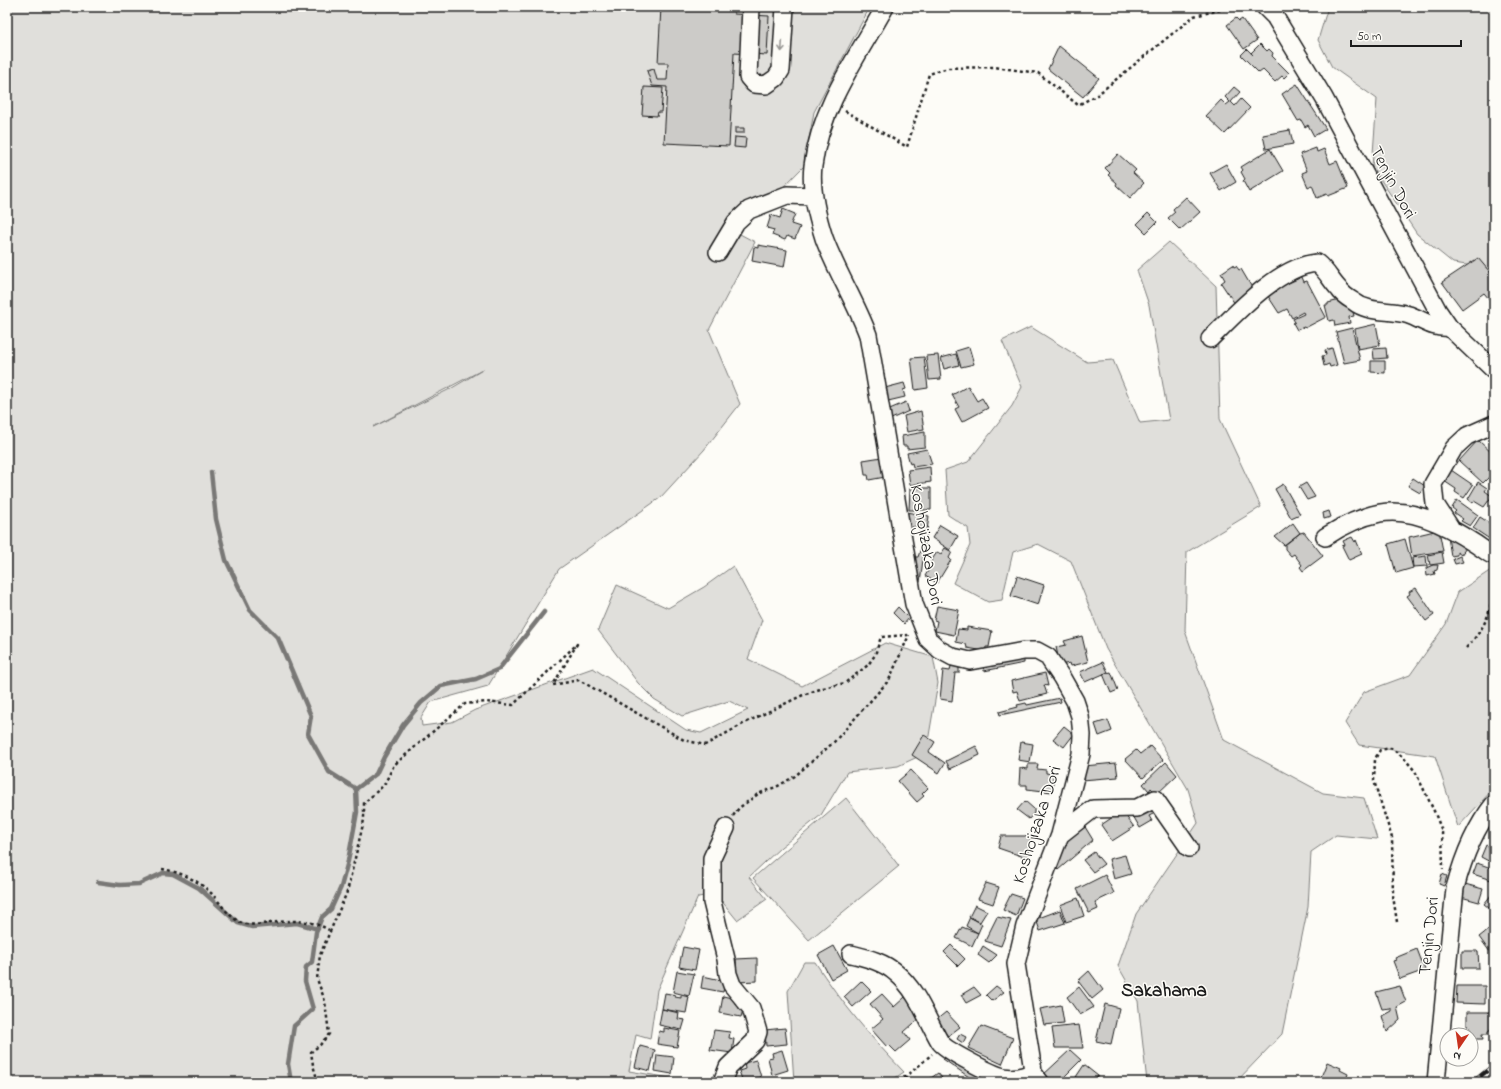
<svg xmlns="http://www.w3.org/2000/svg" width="1501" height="1089" viewBox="0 0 1501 1089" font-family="'Indie Flower',sans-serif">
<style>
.green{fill:#e0dfdb;stroke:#7e7e7c;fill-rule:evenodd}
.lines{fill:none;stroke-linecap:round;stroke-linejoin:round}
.stream{stroke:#797876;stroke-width:4.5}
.building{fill:#cccbc8;stroke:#1c1c1c}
.minor-casing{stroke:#1c1c1c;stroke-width:20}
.path{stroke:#1c1c1c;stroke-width:2.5;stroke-dasharray:3 3;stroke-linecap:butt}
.minor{stroke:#fdfcf7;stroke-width:17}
.rail-casing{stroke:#1c1c1c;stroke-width:4.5}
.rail{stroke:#fdfcf7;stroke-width:3;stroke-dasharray:9;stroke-linecap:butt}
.oneway{stroke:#989794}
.labels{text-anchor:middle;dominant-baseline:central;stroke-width:3;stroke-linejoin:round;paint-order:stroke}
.street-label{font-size:18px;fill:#1c1c1c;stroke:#fdfcf7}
.neighbourhood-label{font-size:19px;font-weight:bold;fill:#1c1c1c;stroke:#fdfcf7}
</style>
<rect width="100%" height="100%" fill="#fdfcf7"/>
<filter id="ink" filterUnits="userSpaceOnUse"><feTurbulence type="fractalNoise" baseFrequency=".025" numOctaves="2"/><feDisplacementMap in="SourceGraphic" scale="8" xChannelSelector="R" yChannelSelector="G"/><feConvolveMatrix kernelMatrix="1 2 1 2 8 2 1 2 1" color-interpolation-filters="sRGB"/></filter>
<g filter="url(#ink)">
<path class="green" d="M7,7h863l-56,105 -10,54 -66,67 17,9 -46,88 31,74 -36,46 -44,48 -101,71 -71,117 -57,16 -10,16 1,8 30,-4 23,-12 118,-42 93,62 15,3 47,-23 -19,-9 -47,15 -28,-17 -16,-16 -40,-53 19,-45 51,23 36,-21 29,-21 29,54 -14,39 54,27 83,-43 48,14 5,26 -12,70 -28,13 -51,6 -26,43 -40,32 -32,30 18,22 -30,21 -21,-26 -18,3 -41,93 -7,49 -14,-4 -7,36 65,11h-687zM484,369l-32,19 -79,39z
M1328,7h152l14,5v257l-41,-6 -36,-29 -45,-67 5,-68 -45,-32 -14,-27z
M1169,242l47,44 4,133 41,88 -74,45 -2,79 39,109 99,53 41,5 13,41 -41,-4 -25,17 -3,55 -26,127 -46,48h-89l-9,-81 -20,-35 18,-52 62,-91 -10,-34 -82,-140 -35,-88 -33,-17 -25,8 -11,48 -14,2 -35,-19 17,-38 -2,-17 -20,-13 -3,-45 23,-8 44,-56 10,-19 -20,-46 29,-14 56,35 26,-2 27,63 29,-3 -20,-115 -12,-35z
M1494,568v220l-36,39 -23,-71 -76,-11 -14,-22 19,-31 46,-17 36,-51 12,-32z
M846,798l53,68 -90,74 -56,-62z
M804,962h11c26,40 56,76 89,110l-15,10h-95l-6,-91z"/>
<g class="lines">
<path class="stream" d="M211,472l5,47 10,41 24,50 28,28 33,78 -3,18 21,38 27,17 1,23 -9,49 -7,26 -10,22 -9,8 -6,15 -4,30 -6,5 -1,14 8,28 -19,17 -6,38 3,18
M356,789l20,-15 8,-17 19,-32 18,-22 20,-17 35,-7 23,-10 45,-57
M98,882l22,3 19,-1 24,-11 10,1 26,14 39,35 14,4 45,-4 21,6"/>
</g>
<path class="building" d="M661,7h73v7l35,2 -2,39 -33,-2 -5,93 -65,-3 3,-56 -15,-1 -5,-15 7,-2 3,11h10l1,-17h-10z
M1236,18l3,3 3,-2 15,21 -13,9 -17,-24z
M1260,44l7,7 2,-2 4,4 -1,3 17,17 -5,5 -2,-2 -7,6 -12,-12 -4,3 -18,-18 6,-6 8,8 -4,-4z
M1059,46l40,32 -16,19 -35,-28z
M1297,84l29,45 -12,7 -6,-11 -3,2 -4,-7 -3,1 -16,-27z
M644,87l19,1 -2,24h-3l-1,4 -15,-1z
M1234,87l6,5 -9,10 4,4 6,-7 9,9 -25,26 -19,-18 15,-16 5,5 4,-3 -5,-5z
M735,128h9v5h-9z
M1290,130l3,14 -27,5 -3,-14z
M735,137l11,1 -1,10 -11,-1z
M1316,148l1,4 7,-3 6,15 7,-3 11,27 -20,8 -1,-2 -10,4 -5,-13 -4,2 -6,-14 5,-2 -7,-17z
M1270,149l13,22 -34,21 -6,-11 2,-2 -4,-7 2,-2 -2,-3z
M1118,154l18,16 -3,3 11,10 -14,15 -14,-13 1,-2 -9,-8 2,-2 -5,-5z
M1226,164l10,18 -15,9 -11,-18z
M1186,197l14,15 -20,18 -12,-12 7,-6 -2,-3z
M783,209l12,5 -4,10 9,3 -5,12 -8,-3 -2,4 -13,-5 2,-5 -7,-2 4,-13 9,3z
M1148,213l9,9 -11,11 -9,-9z
M758,245l29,5 -3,17 -32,-6 2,-14 4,1z
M1478,258l16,19v28l-10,-12 -22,16 -20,-27z
M1233,265l1,2 2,-1 3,4 2,-1 13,22 -19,13 -14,-21 4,-3 -4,-7z
M1302,277l2,5 3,-1 19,36 -21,11 -1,-1 -7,3 -4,-7 2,-1 -2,-3 11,-5 -1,-2 -11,6 -5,-9 -8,4 -13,-20z
M1344,299l8,9 2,8 -5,1 1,6 -15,3 -1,-6 -5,1 -4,-16h3v-2z
M1376,324l4,21 -22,4 -3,-20z
M1352,328l8,32 -16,3 -8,-31z
M969,347l5,17 -13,3 -5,-16z
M1332,348l5,17 -7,2 -1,-3 -5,2 -2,-10 4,-1 -1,-5z
M1386,348l1,10 -13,1 -1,-10z
M956,354l3,11 -15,4 -3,-11z
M938,355l3,24 -12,1 -3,-24z
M924,357l4,31 -13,2 -4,-32z
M1371,361h14v12l-14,-1z
M904,383l2,6 -3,1 2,7 -21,5 -3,-13z
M968,386l9,15 5,-3 6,10 -26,14 -7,-13 4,-2 -7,-12z
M906,402l3,9 -20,9 -4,-9z
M921,411l3,18 -17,3 -3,-16z
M925,432v15l-18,2v-3h-4l-1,-10z
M1478,440l16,15v17l-11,11 -24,-22z
M927,449l5,15 -19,3 -1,-4 -2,1 -3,-11z
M882,457l3,20 -16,3 -1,-5h-3l-2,-15z
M930,467l1,15 -21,3 -2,-15z
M1451,470l22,15 -9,13 -9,-6 1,-3 -12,-8z
M1413,478l12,8 -5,7 -12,-7z
M1478,482l9,6 -2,3 7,5 -8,11 -10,-6 -1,2 -5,-4z
M1306,483l9,14 -8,3 -8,-13z
M1283,484l17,30 -9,4 -16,-29z
M910,488h21v22h-22z
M1457,500l21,15 -8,11 -9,-5 2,-2 -9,-6 2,-2 -4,-3z
M1329,511l2,6 -7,2 -1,-6z
M906,512l23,4 -9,66h-4l-5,-25h7l3,-9 -2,-22 -12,2z
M1480,517l14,9v9l-3,5 -18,-12z
M1293,523l7,10 -16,12 -9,-8z
M940,525l18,11 -8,14 -18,-12z
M1439,530l4,21 -31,5 -3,-19z
M1304,532l19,24 -20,15 -3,-4 2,-2 -8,-11 -3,2 -6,-7v-4l15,-12z
M1352,537l3,5 1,-2 6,14 -13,6 -7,-14 3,-1 -2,-4z
M1448,537l13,4 7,4 -7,10 -4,-3v3l-6,1z
M1405,539l8,29 -17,5 -8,-29z
M945,548l7,4 -3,6 2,2 -14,23 -12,-7 3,-5 -2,-2 11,-17 4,2z
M1442,552l2,11 -14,2 -2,-10z
M1426,556l1,10 -14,1 -1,-9z
M1460,556l3,6 -8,2 -2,-5z
M1433,565h5l-1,5 -3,1 1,3 -8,2 -1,-8z
M1017,576l27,9 -6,20 -27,-9z
M1416,588l18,27 -8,6 -19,-25 3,-2 -1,-2z
M937,606l22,4 -5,25 -19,-4 2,-10 -3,-1z
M898,607l11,11 -5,6 -11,-11z
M967,627l25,4 -3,16h-3l-1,4 -18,-3 -1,-4 -10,-2 2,-13 9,1z
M1082,636l6,26 -17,4 -1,-3 -10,2 -4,-18 10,-2 -2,-4z
M1024,659v4l-40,8 -1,-5z
M1103,662l5,10 -23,10 -5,-10z
M951,666l8,1v6h-4l-3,28 -12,-2 3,-29 7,1z
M1111,672l7,18 -7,3 -8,-19z
M1045,673l3,13 -4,-1 3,9 -27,7 -3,-10 -4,1 -2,-11z
M1060,698l1,4 -61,13 -1,-3 19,-5 -1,-2 9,-2 1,2z
M1108,720l4,11 -13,5 -4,-12z
M1064,726l10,8 -10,13 -11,-8z
M924,735l11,7 -6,10 16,11 -6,10 -27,-18z
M1021,742l12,2 -3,18 -12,-2z
M976,746l4,9 -30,14 -4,-8z
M1150,746l13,14 -20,18 -18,-19 11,-9 4,4z
M1166,762l11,13 -20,19 -6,-6 -2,3 -6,-7z
M1116,763l2,14 -36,3 2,-14z
M1028,764h10l-1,5 9,1v3l8,1 -2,18 -25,-3v-4h-8l1,-17 8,1z
M911,770l17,18 -6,6 2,2 -7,6 -19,-21z
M1025,801l9,8v4l-5,6 -12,-9z
M1154,802l5,9 -10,5 3,5 -12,7 -8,-14z
M1122,811l12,16 -22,14 -11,-16z
M1082,822l11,18 -35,30 -5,-5 9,-27z
M1029,834l2,2 -4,22 -29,-10 3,-12h24z
M1486,845l8,4v15l-13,-7z
M1094,852l10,12 -11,8 -10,-12z
M1125,855l6,19 -17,5 -5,-20z
M1477,863l17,6v12l-21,-7z
M1442,874l5,2 -3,10 -5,-2z
M1105,875l9,18 -19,9 3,7 -9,4 -12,-24z
M986,883l13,4 -6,17 -15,-5z
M1465,884l18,5 -4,13 -18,-5z
M1011,894l12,4 -7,18 -13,-6z
M1492,894l2,2v16l-10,-8z
M1078,898l6,18 -18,6 -6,-17z
M975,905l12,6 -7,11 -11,-5z
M1060,910l5,13 -25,8 -4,-12z
M970,917l12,7 -4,9 -12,-7z
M997,917l14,3 -10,26 -16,-5z
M1493,926l1,24 -4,2 -11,-15z
M962,927l16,6 -6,13 -16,-8z
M951,945l14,14 -7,7 -14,-14z
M834,946l13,24 -16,9 -13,-24z
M983,946l14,9 -8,8 -11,-8z
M683,947l16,3 -4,20 -16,-3z
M1417,949l8,21 -25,9 -7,-18 3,-1 -1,-2z
M1462,951h16l1,17h-17z
M757,958v23l-20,1 -1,-23z
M677,971l17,3 -5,22 -16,-4z
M1089,971l14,19 -11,9 -14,-18z
M703,976l22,5 -2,11 -22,-4z
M861,981l10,10 -18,16 -9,-10z
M996,986l8,6 -12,9 -6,-6z
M1400,986l6,16 -9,5 3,13 -13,12 -5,-16 9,-5v-3l-9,1 -6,-17z
M1457,986h28v18l-29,-1z
M974,987l7,8 -15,8 -5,-8z
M1079,987l15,20 -14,8 -13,-18z
M665,993l11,2 -1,2 6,1v-3l8,2 -3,16 -24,-4z
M882,994l12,13 11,-10 17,19 -18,16 6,8 -14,12 -7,-7 -2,2 -16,-18 12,-10 -13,-15z
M723,996l13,3 -1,5 5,1 -1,4 4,1 -2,7 -21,-4z
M1105,1004l14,4 -8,36 -15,-3z
M1061,1005l3,18 -20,2 -4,-16z
M662,1009l17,4 -1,6 7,1 -3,10 -23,-5z
M946,1012l14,15 -12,9 -13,-15z
M1467,1012h27v15l-6,4v3h-6l1,5h-12l-1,-12 -3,-1z
M1079,1025l4,23h-28l-3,-20z
M981,1026l32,12 -11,26 -34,-16z
M664,1028l16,3 -3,16 -20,-3 2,-13 5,1z
M785,1028l2,16 -21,2 -1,-16z
M714,1030l16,2 -1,6 5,1 -2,14 -22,-3z
M960,1034l6,3 -3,6 -6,-4z
M640,1046l15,4 -5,21 -15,-4z
M782,1050l6,20 -16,5 -4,-17 5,-1 -1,-4z
M1070,1050l11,10 -22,22h-10l-7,-6z
M657,1055l17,2 -2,17 -17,-3z
M949,1057l30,18 -7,7h-10l7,-5 -26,-18z
M756,1060l5,17 -18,5 -4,-11 6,-2 -1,-6z
M1327,1062l14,6 -1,2 8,4 -3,8h-26z
M1084,1065l14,11 -5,6h-9l-8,-5z
M938,1073l7,9h-17l-1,-1z"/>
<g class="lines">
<defs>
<path id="minor" d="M751,7l-3,70 6,7 12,1 10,-7 5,-8 4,-63
M885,7c-28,50 -65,101 -72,159 -3,24 4,50 11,72 12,33 32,64 44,97l46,269 14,35 12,11 13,7 17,4 54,-10h13l11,6 14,21 13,23 5,15 2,19 -1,19 -21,81 -35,91 -9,38 16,100 1,9 7,9
M1265,7l10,10 49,81 114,213 11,16 45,43
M718,252l18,-30 13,-12 38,-15 27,1
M1210,339c26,-26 69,-73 107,-76 10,8 14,18 22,26 3,5 9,9 14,12 16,13 37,8 56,14 14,5 24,14 40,12
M1450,527l-15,-23 -2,-20 21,-36 13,-12 27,-12
M1325,537c17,-11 35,-20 55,-24 38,-7 81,20 110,41l4,-3
M1060,835l33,-26 44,-1 18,-9 34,49
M851,954c16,4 33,8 45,19 22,18 30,45 44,69 5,8 53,33 64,35 11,2 19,-1 29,-4
M722,1082l6,-15 27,-26 3,-9 -7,-24 -19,-23 -4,-11 -2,-15 -14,-57v-44l14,-30
M1436,1082l19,-194c8,-30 19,-59 39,-84"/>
</defs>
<use href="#minor" class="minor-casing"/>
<path class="path" d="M845,111l62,36 22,-73 19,-6 46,-1 44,6 40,32 19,-10 97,-79 39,-9
M1466,648c25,-26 28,-45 26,-80
M733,816l6,-8 19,-14 20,-8 17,-10 39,-34 55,-62 20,-45
M162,869c18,3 36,11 49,24 9,9 18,25 31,30 9,3 19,1 28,0 21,-3 40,-4 59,7
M1397,922l-4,-26 -1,-58 -18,-57 1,-22 5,-9 11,-2 12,9 12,14 19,40 8,20 1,38
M318,1082l-5,-17 -2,-13 9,-7 9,-11 -4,-33 -8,-22 3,-24 27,-63 17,-72v-17l20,-18 10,-20 71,-61 21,-2 27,3 64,-61 -24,41 26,-5 105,60 21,5 40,-22 58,-28 20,-7 22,-5 23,-18 7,-10 6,-18 27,-2
M900,1082l32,-28"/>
<use href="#minor" class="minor"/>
<defs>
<path id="rail" d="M1473,1082l21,-17
M1489,1082l5,-4"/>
</defs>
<use href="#rail" class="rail-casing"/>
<use href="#rail" class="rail"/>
</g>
<defs><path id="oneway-shaft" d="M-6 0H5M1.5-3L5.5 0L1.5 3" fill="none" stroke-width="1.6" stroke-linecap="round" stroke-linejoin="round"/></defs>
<use class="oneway" href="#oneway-shaft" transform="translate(782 46) rotate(94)"/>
</g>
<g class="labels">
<g class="street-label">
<text transform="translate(1392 183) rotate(62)">Tenjin Dori</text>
<text transform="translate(925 545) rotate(80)">Koshojizaka Dori</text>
<text transform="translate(1038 825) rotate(-72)">Koshojizaka Dori</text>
<text transform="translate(1430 936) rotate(-84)">Tenjin Dori</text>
</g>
<g class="neighbourhood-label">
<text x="1164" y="991">Sakahama</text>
</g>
</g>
<rect width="1501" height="1089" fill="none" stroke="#fdfcf7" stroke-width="24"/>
<rect x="12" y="12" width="1477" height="1065" fill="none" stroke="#1c1c1c" stroke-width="1.5" filter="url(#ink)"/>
<g transform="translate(1459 1047) rotate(193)"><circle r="19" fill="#fdfcf7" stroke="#a3a29f"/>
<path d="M0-3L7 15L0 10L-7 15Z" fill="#c8321e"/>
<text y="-6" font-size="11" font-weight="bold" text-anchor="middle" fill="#1c1c1c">N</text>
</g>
<path d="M1351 40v6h110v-6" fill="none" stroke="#1c1c1c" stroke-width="2"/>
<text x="1357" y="40" font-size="12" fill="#1c1c1c" stroke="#fdfcf7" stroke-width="3" paint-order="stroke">50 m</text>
</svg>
